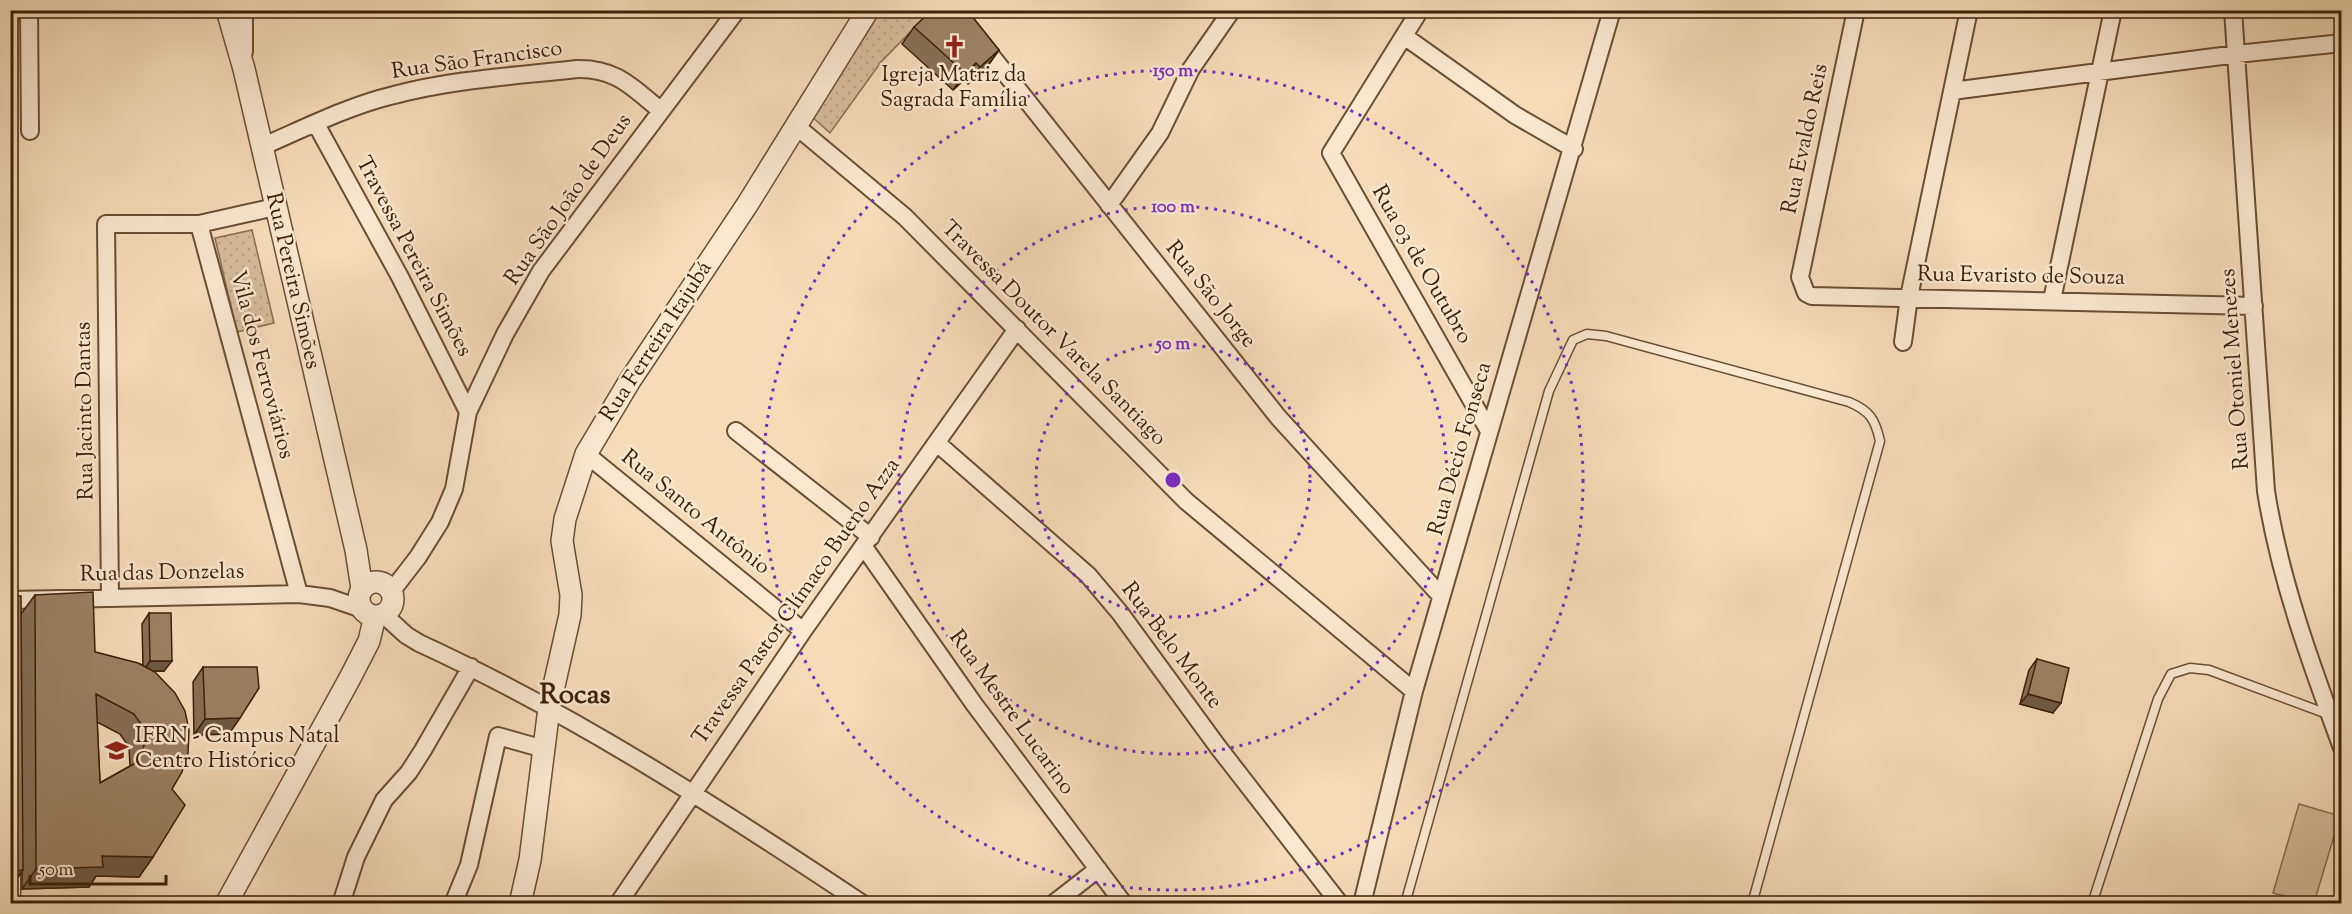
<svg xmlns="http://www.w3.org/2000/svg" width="2352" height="914" viewBox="0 0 2352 914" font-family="'Sorts Mill Goudy',serif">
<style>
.park{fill:url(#park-dots);stroke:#896e50;stroke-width:1.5}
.pitch{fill:#d6bc99;stroke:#896e50;stroke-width:1.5}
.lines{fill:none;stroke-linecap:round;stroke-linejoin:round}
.service-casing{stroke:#6a4f33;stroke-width:11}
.minor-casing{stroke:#6a4f33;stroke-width:20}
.tertiary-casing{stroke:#6a4f33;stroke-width:24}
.service{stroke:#f8e8d0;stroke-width:8}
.minor{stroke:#f8e8d0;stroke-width:16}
.tertiary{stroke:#f8e8d0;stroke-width:21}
.wall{fill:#867055;stroke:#3c2007;stroke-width:1.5;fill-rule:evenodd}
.shaded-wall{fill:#6d5b45;stroke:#3c2007;stroke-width:1.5}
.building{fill:#9c8263;stroke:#3c2007;stroke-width:1.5;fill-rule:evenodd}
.ring{fill:none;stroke:#7b2cbf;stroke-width:3;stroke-dasharray:3 6}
.labels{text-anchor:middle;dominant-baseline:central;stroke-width:5;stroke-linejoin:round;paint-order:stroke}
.street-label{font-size:22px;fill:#3c2007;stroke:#f8e8d0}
.poi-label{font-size:22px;fill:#3c2007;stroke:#f8e8d0}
.district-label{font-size:28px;font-weight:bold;fill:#3c2007;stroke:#f8e8d0}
.centre{fill:#7b2cbf;stroke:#f8e8d0;stroke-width:3}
.ring-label{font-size:18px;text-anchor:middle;font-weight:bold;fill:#7b2cbf;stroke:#f8e8d0;stroke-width:5;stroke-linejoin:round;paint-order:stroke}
</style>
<defs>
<pattern id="park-dots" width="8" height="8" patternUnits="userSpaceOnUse" patternTransform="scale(1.5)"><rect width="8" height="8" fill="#d6bc99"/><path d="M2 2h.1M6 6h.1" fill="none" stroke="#b9a182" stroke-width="1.8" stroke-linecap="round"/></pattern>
</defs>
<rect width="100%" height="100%" fill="#f5dcb7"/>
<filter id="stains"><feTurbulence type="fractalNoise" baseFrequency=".00333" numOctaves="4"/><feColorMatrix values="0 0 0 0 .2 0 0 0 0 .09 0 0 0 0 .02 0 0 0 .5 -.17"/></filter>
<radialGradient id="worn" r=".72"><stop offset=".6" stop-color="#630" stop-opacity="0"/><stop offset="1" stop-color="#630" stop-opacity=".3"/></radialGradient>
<path class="park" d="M875,11h56l-50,51 -51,71 -19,-17 61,-91z
M252,230l22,93 -37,9 -22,-94z"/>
<path class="pitch" d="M2299,804l41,12 -26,87 -41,-10z"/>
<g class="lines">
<defs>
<path id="service" d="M16,870v34
M1405,904l144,-513 24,-51 14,-6 19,2 243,66c21,9 26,17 31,39l-128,463
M2092,904l66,-205 13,-25 19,-6 19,2 121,45"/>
<path id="minor" d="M29,10l1,121
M955,10l323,407 163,179
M1420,10l-89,143 158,278
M1856,10l-56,267 6,16 6,3 442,10
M2233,10l33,481c14,89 45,173 76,257
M1404,36l111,79 59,34
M244,52v-42
M1952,91l285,-37 105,-11
M316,124l84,153 68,135
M796,126l109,91 281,284 228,190
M261,147c44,-19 87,-41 133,-52 60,-16 123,-19 183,-26 39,-1 55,18 83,41
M1109,205l51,-72 31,-64 41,-59
M275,207l-76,17 100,370
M2052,300l61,-290
M1903,342l6,-45 60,-287
M736,431l135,106
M937,443l151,132 32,38 98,134 122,157
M586,454l217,177
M864,547l110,157 150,200
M391,592l27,-35 22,-35 14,-33 14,-77 37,-78 36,-63 196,-261
M110,596l-4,-372h93
M10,600l289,-6 31,4 32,11
M383,614l23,21 13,8c157,72 301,166 444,261
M341,904l15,-47 28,-57 25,-28 14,-22 48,-83
M453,904l16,-39 29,-129 46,13
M618,904l185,-273 214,-302
M1053,904l45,-35
M1362,904l52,-213 198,-681"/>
<path id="tertiary" d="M227,10l17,59 112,481 6,39
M359 599a17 17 0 1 1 34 0a17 17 0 1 1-34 0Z
M226,904l124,-226 19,-37 6,-25
M520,904l10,-44 19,-152 21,-93 1,-20 -9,-54 3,-22 21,-65 43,-72 118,-177 121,-195"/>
</defs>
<use href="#service" class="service-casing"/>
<use href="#minor" class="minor-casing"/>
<use href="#tertiary" class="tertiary-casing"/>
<use href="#service" class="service"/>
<use href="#minor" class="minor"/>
<use href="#tertiary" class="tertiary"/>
</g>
<path class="wall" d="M914,27l85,23 -12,17 -19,17 -4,-4 -11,10 -51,-46z
M35,595l60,57 48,13 -1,-41 7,-11 15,58h-10l18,118 -19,68 -14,20 -43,-1 -7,11 -67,2v-17l-12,16v-291l2,-1 9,18zM97,722l23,12 9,13 1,19 -30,17z
M2037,659l16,54 -33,-9 9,-34z
M203,667l26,67 -35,1 -1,-53z"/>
<path class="shaded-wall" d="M999,50l-12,17 -19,17 12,-17z
M976,63l-12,17 -11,10 12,-17z
M150,661h22l-8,10h-21z
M2028,694l33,9 -8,10 -33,-9z
M240,718l-11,16 -35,1 11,-16z
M102,856l51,1 -14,20 -43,-1 -7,11 -67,2 14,-20z
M23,870l-13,18v-17z"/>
<path class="building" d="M932,10h35l32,40 -19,17 -4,-4 -11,10 -51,-46z
M93,592l2,60 43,11 17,9 20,21 10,18 4,19 -1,23 -6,19 -10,17 13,16 -32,52 -51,-1 1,11 -67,2 -1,-274zM96,694l38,20 9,13 1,19 -10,18 -34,19z
M12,596h9l2,274 -13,1z
M149,613h22l1,48h-22z
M2037,659l32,9 -8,35 -33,-9z
M203,667h54l2,21 -19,30 -35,1z"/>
<g class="ring">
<circle cx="1173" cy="480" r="137"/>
<circle cx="1173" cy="480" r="274"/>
<circle cx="1173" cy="480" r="410"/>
</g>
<defs>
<symbol id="church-bare" viewBox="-9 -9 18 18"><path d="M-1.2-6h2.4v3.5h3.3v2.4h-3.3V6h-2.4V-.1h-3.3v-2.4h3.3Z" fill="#8f2418" stroke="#f8e8d0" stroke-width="2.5" paint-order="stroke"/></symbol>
<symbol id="university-bare" viewBox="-9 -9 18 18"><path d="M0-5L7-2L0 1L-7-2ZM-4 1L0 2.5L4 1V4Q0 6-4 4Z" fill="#8f2418" stroke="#f8e8d0" stroke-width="2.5" paint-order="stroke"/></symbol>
</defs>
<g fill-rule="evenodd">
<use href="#church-bare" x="938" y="30" width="33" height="33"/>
<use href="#university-bare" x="100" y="734" width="33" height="33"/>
</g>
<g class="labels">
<g class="street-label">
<text transform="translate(477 61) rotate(-8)">Rua São Francisco</text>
<text transform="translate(1806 139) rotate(-78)">Rua Evaldo Reis</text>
<text transform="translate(569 200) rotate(-55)">Rua São João de Deus</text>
<text transform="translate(413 257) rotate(62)">Travessa Pereira Simões</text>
<text transform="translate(1421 265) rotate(60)">Rua 03 de Outubro</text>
<text transform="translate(2021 277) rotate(1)">Rua Evaristo de Souza</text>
<text transform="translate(292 281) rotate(77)">Rua Pereira Simões</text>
<text transform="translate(1210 295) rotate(51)">Rua São Jorge</text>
<text transform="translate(1053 334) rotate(45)">Travessa Doutor Varela Santiago</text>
<text transform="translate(657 342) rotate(-57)">Rua Ferreira Itajubá</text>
<text transform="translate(261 365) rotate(75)">Vila dos Ferroviários</text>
<text transform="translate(2236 369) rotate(-94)">Rua Otoniel Menezes</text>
<text transform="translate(86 411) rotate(-91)">Rua Jacinto Dantas</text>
<text transform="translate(1461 449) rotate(-74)">Rua Décio Fonseca</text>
<text transform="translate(695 513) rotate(39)">Rua Santo Antônio</text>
<text transform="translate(162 574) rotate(-1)">Rua das Donzelas</text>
<text transform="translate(797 602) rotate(-55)">Travessa Pastor Clímaco Bueno Azza</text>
<text transform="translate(1171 646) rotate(53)">Rua Belo Monte</text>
<text transform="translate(1011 713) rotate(54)">Rua Mestre Lucarino</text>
</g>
<g class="poi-label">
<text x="954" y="76">Igreja Matriz da<tspan x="954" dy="25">Sagrada Família</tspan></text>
<text x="135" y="737" text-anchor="start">IFRN - Campus Natal<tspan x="135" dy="25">Centro Histórico</tspan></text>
</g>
<g class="district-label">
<text x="575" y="696">Rocas</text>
</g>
</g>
<circle cx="1173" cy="480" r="9" class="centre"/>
<g class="ring-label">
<text x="1173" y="76">150 m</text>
<text x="1173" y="212">100 m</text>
<text x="1173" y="349">50 m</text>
</g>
<rect width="2352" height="914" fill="none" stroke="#f5dcb7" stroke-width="36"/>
<rect x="12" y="12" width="2328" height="890" fill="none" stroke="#3c2007" stroke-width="3"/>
<rect x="18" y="18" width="2316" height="878" fill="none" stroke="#3c2007" stroke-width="1.5"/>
<path d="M30 875v9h136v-9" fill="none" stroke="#3c2007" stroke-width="3"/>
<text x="39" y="875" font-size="18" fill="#3c2007" stroke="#f8e8d0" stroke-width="4.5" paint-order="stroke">50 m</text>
<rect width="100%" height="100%" filter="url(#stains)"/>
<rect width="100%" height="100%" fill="url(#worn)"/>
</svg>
